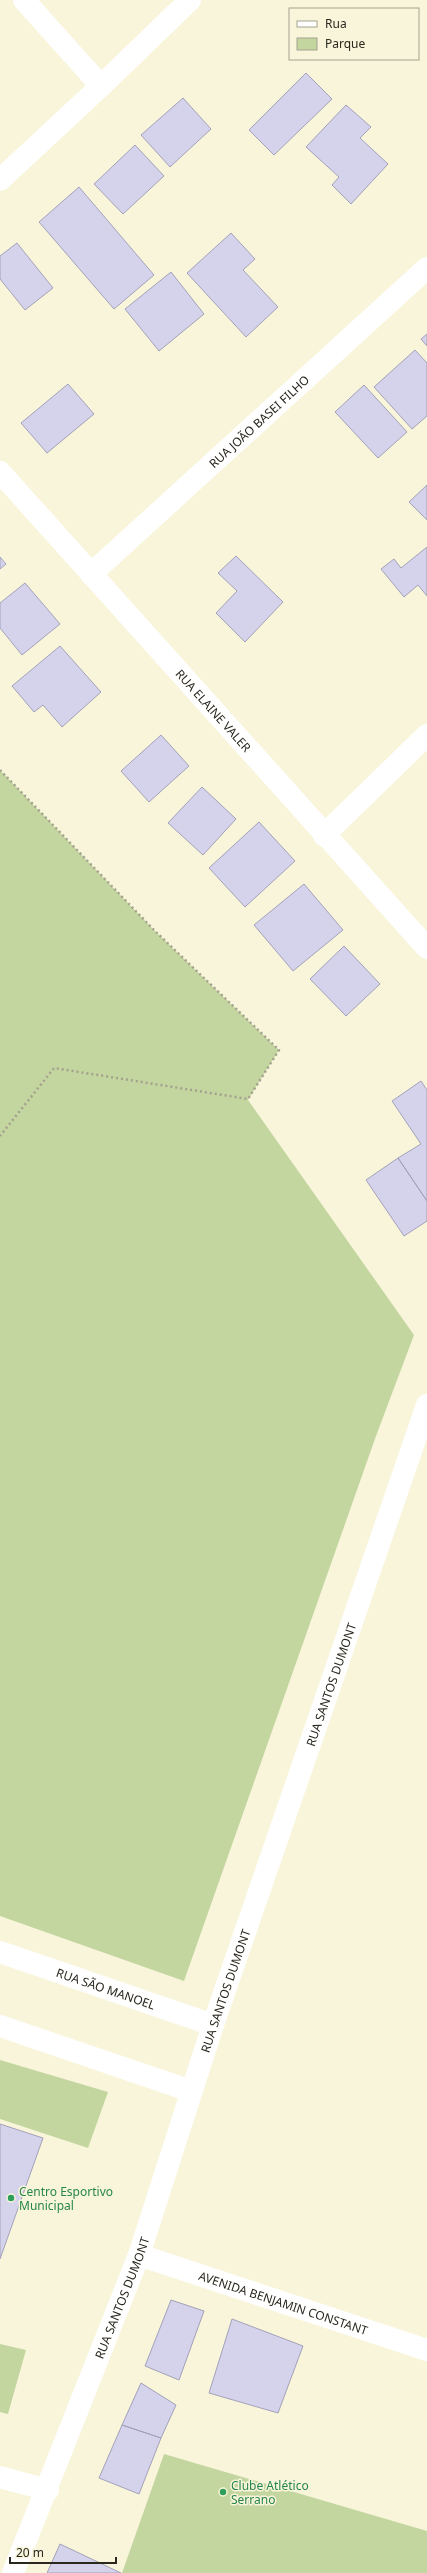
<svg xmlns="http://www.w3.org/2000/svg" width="427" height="2573" viewBox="0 0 427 2573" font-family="'Noto Sans',sans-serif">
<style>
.green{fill:#c4d6a0}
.building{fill:#d5d3ec;stroke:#a3a1b9}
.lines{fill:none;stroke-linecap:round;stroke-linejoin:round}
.path{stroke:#a3a08d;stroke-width:2.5;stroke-dasharray:2 3;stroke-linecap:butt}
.minor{stroke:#fff;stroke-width:22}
.secondary{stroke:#fff;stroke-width:22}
.leisure-dot{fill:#2e9e5b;stroke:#f9f5db;stroke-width:1.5}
.labels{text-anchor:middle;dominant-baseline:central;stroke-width:3;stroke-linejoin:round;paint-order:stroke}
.street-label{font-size:12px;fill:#29271e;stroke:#f9f5db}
.leisure-label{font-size:12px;fill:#27864d;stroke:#f9f5db;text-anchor:start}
</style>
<rect width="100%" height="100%" fill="#f9f5db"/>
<path class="green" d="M0,770l154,160 125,120 -31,50 166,235 -38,101 -192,545 -184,-65z
M0,2060l108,32 -20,56 -88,-29z
M0,2344l26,6 -18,64 -8,-2z
M164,2454l263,77v42h-305z"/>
<path class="building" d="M306,73l26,26 -58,56 -25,-25z
M183,98l28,31 -41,38 -29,-32z
M346,105l25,22 -11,11 28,26 -37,40 -19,-19 7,-8 -33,-30z
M135,145l29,31 -41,38 -29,-30z
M79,187l75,88 -40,34 -75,-87z
M231,233l24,26 -12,11 35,37 -32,30 -59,-64z
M17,243l36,45 -28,22 -25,-31v-23z
M171,272l33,42 -45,37 -34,-42z
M427,334v12l-6,-7z
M415,350l12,13v53l-15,13 -38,-42z
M68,384l26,30 -47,39 -26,-30z
M364,385l43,47 -29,26 -43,-46z
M427,485v35l-18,-18z
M427,547v49l-9,-11 -14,12 -23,-28 13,-10 7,9z
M236,556l47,46 -38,40 -29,-29 21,-22 -19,-18z
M0,557l6,7 -6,5z
M25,583l35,41 -38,31 -22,-27v-25z
M60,646l41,46 -39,35 -19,-22 -9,7 -22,-26z
M161,735l28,31 -40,36 -28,-31z
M202,787l34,32 -33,36 -35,-32z
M259,822l36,39 -50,46 -36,-39z
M304,884l39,46 -50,41 -39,-46z
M344,946l36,38 -34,32 -36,-37z
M421,1081l6,9v111l-29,-43 23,-14 -29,-43z
M398,1158l29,43v20l-23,15 -38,-56z
M0,2124l43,14 -43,121z
M171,2300l33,11 -25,69 -34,-14z
M232,2319l71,27 -25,67 -69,-20z
M141,2383l35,22 -15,33 -39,-13z
M122,2425l39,13 -22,56 -40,-16z
M60,2544l61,29h-74z"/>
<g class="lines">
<path class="path" d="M0,770l154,160 125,120 -31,49 -194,-31 -54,68"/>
<g class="minor">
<path d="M24,0l77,86"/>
<path d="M0,180l101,-94 89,-86"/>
<path id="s1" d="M0,472l427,476"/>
<path id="s2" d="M91,574l336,-306"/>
<path d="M324,835l103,-100"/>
<path id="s3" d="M0,1952l213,73"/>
<path d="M0,2026l191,65"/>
<path d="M0,2477l48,13"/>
</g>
<g class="secondary">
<path id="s4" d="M139,2255l288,95"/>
<path id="s5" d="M13,2573l126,-318 74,-230 214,-620"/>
</g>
</g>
<g class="leisure-dot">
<circle cx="11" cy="2198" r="4"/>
<circle cx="223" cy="2492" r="4"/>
</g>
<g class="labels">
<g class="street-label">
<text stroke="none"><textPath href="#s2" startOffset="227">RUA JOÃO BASEI FILHO</textPath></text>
<text stroke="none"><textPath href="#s1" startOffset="320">RUA ELAINE VALER</textPath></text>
<text stroke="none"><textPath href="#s5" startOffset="944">RUA SANTOS DUMONT</textPath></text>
<text stroke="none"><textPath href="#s3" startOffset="112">RUA SÃO MANOEL</textPath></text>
<text stroke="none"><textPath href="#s5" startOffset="620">RUA SANTOS DUMONT</textPath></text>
<text stroke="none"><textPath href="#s5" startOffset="296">RUA SANTOS DUMONT</textPath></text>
<text stroke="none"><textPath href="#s4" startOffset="152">AVENIDA BENJAMIN CONSTANT</textPath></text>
</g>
<g class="leisure-label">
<text x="19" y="2191">Centro Esportivo<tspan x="19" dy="14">Municipal</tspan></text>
<text x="231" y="2485">Clube Atlético<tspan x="231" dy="14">Serrano</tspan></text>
</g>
</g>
<rect x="289" y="8" width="130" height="52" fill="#f9f5db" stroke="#a6a38f"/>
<rect x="297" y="21" width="20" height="6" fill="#ffffff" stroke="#a6a38f"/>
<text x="325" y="28" font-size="12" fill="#29271e">Rua</text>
<rect x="297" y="38" width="20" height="12" fill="#c4d6a0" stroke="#a6a38f"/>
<text x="325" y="48" font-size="12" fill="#29271e">Parque</text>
<path d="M10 2557v6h106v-6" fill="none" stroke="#29271e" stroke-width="2"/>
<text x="16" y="2557" font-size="12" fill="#29271e" stroke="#f9f5db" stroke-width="3" paint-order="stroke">20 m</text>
</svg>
